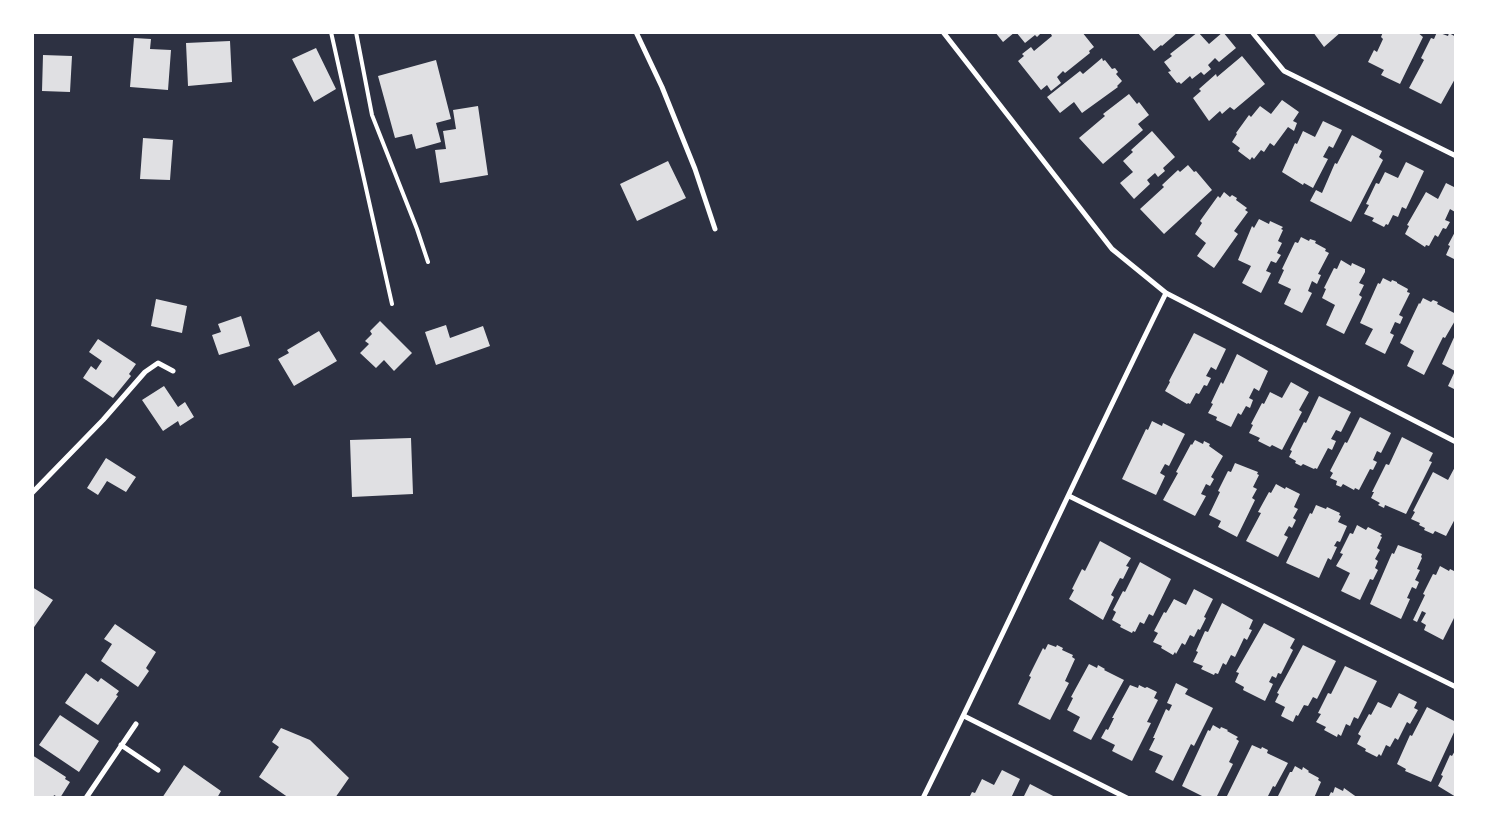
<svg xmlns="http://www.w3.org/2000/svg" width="1488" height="830" viewBox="0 0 1488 830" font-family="'DM Sans',sans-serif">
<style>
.building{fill:#e0e0e3}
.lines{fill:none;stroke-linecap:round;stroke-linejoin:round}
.service{stroke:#fff;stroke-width:4}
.minor{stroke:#fff;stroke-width:5}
</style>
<rect width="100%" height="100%" fill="#2d3142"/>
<path class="building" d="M995,32h20l-12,10z
M1016,32h26l-5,5 -2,-2 -10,8z
M1050,32h32l12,15 -5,4 1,2 -25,20 -2,-2 -6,6 4,6 -10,8 -4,-6 -6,5 -23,-29 6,-5 -2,-2 9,-7 3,4 18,-15z
M1137,32h41l-16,14 -1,-1 -7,6z
M1198,32l11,12 14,-12 13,16 -17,14 -4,-4 -7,7 3,4 -7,6 -3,-3 -9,7 -2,-3 -9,8 -2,-2 -2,1 -9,-11 3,-1 -7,-9 8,-6 -2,-2z
M1313,32h28l-17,15z
M1383,32h34l6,5 -23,47 -19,-9 3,-5 -16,-8 6,-12 3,2 6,-13 -2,-2z
M1437,32l11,4 1,-3 7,4v40l-15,27 -32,-16 15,-28 -3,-2 10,-20 3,1z
M134,38l17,1 -1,10 21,1 -3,40 -38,-3z
M230,41l2,41 -44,4 -2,-43z
M316,48l20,41 -22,13 -22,-43z
M43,55l29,1 -2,36 -28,-1z
M1242,56l23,28 -31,26 -4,-3 -8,7 -2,-3 -11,10 -16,-23 8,-7 -2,-2 17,-15 1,3z
M1102,58l1,3 2,-1 7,9 3,-1 3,4 -2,2 6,7 -5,5 1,1 -36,26 -8,-11 -14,11 -13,-16 33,-26 3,3z
M436,60l15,59 -15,4 5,19 -25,7 -4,-15 -17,4 -17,-62z
M1129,94l8,10 2,-2 10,13 -11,9 5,6 -40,34 -24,-26 26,-22 -2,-2z
M1282,100l17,12 -6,9 4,2 -3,8 -6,-4 -14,19 -4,-3 -6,9 -3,-2 -7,9 -2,-2 -2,3 -12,-9 2,-3 -8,-6 5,-8 -1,-1 13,-18 2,2 9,-11 11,8z
M478,106l10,69 -48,8 -5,-33 11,-1 -3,-18 13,-2 -3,-19z
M1323,121l19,9 -9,18 -4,-2 -6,11 5,2 -15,29 -9,-5 -1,2 -21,-13 13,-29 2,1 6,-13 12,6z
M1152,131l23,26 -12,11 2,3 -7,6 -3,-4 -8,7 3,4 -16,15 -14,-16 13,-11 -10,-11 10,-9 -2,-2z
M1352,135l30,16 -3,6 4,3 -32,62 -41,-21 6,-11 6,3 13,-30 2,1z
M143,138l30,2 -3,40 -30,-1z
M668,161l18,37 -49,23 -17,-37z
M1406,162l18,9 -18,38 -4,-2 -4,10 -5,-2 -5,10 -2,-1 -2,3 -12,-6 2,-3 -10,-4 5,-9 -3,-1 10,-21 3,1 6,-12 13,6z
M1188,165l6,7 2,-1 16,19 -48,44 -24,-25 24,-22 -2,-2 16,-15 2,2z
M1446,183l10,5v23l-1,1 -5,-3 -5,11 5,2 -4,7 -3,-1 -5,9 -3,-2 -6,11 -3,-1 -1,2 -20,-13 4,-8 -2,-1 19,-33 12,7z
M1224,192l6,5 2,-2 5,3 -1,2 11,8 -2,2 3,2 -14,19 4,3 -24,34 -17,-12 9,-13 -11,-9 7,-11 -2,-2 18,-25 2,2z
M1259,219l10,5 1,-3 13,6 -2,2 2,1 -5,11 4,2 -5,10 4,2 -5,8 -5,-2 -5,10 5,2 -10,20 -19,-10 9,-17 -13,-6 14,-34 2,2z
M1456,230v30l-10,-5 4,-9 -2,-1z
M1301,237l8,4 1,-2 6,2 -1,2 11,6 -1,2 4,2 -11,21 3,1 -4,9 -5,-3 -4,10 4,2 -10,20 -18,-9 7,-15 -13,-6 6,-13 -2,-1 13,-27 3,1z
M1341,260l10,6 1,-3 13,6v3l-6,11 5,2 -5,10 3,2 -18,37 -18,-9 9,-20 -13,-7 4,-9 -2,-1 10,-20 3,1z
M1383,278l8,4 1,-2 5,2v1l11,6 -1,3 3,1 -11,22 4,2 -3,7 -5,-2 -5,11 4,2 -9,19 -20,-10 8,-15 -13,-6 18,-40 2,1z
M1423,298l8,4 2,-2 5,2 -1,2 19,10v5l-11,19 -2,-1 -19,38 -17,-9 7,-15 -14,-8 19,-40 1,1z
M156,299l31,7 -5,27 -31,-7z
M241,316l9,30 -31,9 -7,-20 9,-3 -3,-8z
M380,321l32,32 -18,18 -10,-11 -8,8 -16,-15 9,-9 -4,-3 7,-7 -2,-3z
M446,325l4,13 33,-12 7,20 -54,19 -11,-33z
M319,331l18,30 -43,25 -16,-27 11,-6 -2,-3z
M1194,333l32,16 -10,21 -5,-3 -5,9 5,2 -4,8 -3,-1 -5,9 -3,-1 -6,11 -2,-1 -1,1 -22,-13 5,-9 -1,-1z
M1456,333v57l-8,-4 7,-15 -13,-7z
M98,339l38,25 -7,10 2,2 -18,22 -30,-20 8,-12 5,4 6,-9 -13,-9z
M1237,354l31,17 -9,20 -5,-3 -5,10 4,2 -3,8 -4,-2 -5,9 -3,-2 -7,14 -15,-7 1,-3 -9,-4 5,-9 -2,-1 10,-21 2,2z
M1291,382l18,10 -10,18 3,2 -20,38 -10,-5 -2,2 -12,-6 2,-3 -11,-5 4,-8 -2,-1 11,-21 2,1 6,-12 12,6z
M164,386l14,21 7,-5 9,15 -14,9 -2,-5 -15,10 -21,-31z
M1319,396l32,16 -10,20 -5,-2 -5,9 5,2 -4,9 -4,-2 -11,21 -2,-1 -1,1 -11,-5 -2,2 -6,-3 1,-2 -7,-4 3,-6 -2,-1 14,-28 2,1z
M1360,417l31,16 -10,20 -4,-2 -4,9 4,2 -4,8 -3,-1 -11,21 -4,-2 -1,2 -11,-6 -2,3 -5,-2 1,-4 -7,-3 3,-5 -3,-2 15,-29 2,1z
M1152,421l10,5 1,-3 22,11 -16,32 -4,-2 -5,9 5,3 -9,19 -34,-16 24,-50 2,1z
M1402,437l31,16 -4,8 3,1 -26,52 -21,-9 -1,3 -6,-3 2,-2 -9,-5 3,-6h-2l14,-28 3,1z
M411,438l2,56 -61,3 -2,-57z
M1195,440l8,4 1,-3 6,3 -1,2 14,10 -12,21 3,2 -4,7 -4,-2 -5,10 5,2 -11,20 -32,-16 15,-27 -2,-1 15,-28 1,1z
M106,458l30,19 -10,15 -19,-11 -9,14 -11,-7z
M1235,463l23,9 -1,2 2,1 -6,12 4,2 -5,9 3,2 -18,37 -19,-10 3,-6 -12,-6 11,-23 -2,-1 10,-20 3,1z
M1456,465v52l-10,19 -11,-5 -2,3 -9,-4 1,-2 -6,-3 1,-2 -9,-4 4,-7 -2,-1 20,-39 15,8z
M1276,484l9,5 1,-2 14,7 -6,13 4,2 -5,9 3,2 -4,8 -3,-2 -5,9 4,2 -10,20 -32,-16 15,-28 -3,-1 11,-20 2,1z
M1316,505l10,4 1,-2 13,6 -1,2 2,1 -3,6 9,4 -7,16 -3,-1 -3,5 3,1 -6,13 -3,-2 -9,20 -33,-15 24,-50 2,1z
M1357,525l9,5 2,-3 14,7 -2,2 2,1 -5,11 3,2 -5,9 3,2 -3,7 3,2 -5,10 -3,-1 -10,21 -19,-9 9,-18 -14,-7 7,-12 -3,-1 10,-20 3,1z
M1100,541l31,17 -5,8 3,1 -6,12 -3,-1 -9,17 3,2 -11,23 -34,-21 5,-9 -2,-1 10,-20 3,2z
M1398,545l24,9 -1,3 1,1 -5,11 3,1 -5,10 4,2 -3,7 -4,-2 -5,11 3,1 -9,20 -31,-15 22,-51 2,1z
M1140,562l31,17 -18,37 -4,-2 -5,10 -4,-2 -5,10 -2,-1 -1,2 -12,-6 1,-2 -9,-5 4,-8 -3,-2 10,-19 2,1z
M1440,566l9,5 1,-2 6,3v42l-13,26 -19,-10 2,-5 -5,-3 5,-9 -4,-2 -5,11 -4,-2 12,-25 -2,-1 10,-20 3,1z
M32,587l21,13 -21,30z
M1194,589l19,10 -9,18 2,1 -6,12 -2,-1 -4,8 -4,-2 -5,10 -3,-2 -6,11 -1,-2 -2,3 -12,-7 1,-2 -9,-4 5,-9 -4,-2 10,-19 2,1 8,-14 12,6z
M1222,603l31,17 -4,9 3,1 -5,10 -3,-2 -9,19 -4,-2 -5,10 -3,-2 -5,11 -3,-1 -1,2 -13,-6 2,-3 -10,-4 5,-10 -2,-1 9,-20 3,1z
M1264,623l31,16 -5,9 3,2 -12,24 -3,-1 -2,5 -4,-2 -3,6 4,2 -8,17 -22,-11 1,-3 -9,-5 4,-9 -3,-1z
M115,624l41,28 -10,16 3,3 -11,16 -37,-26 11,-17 -8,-5z
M1048,644l8,3 1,-2 6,3 -1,2 11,5 -1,2 3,2 -10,22 4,2 -19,37 -32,-16 13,-27 -2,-1 14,-28 2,2z
M1303,645l33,16 -19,38 -4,-2 -5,9 -4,-1 -6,11 -2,-1 -3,7 -12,-6 4,-9 -10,-5 4,-8 -2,-1z
M1089,664l8,4 1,-3 7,4 -1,1 20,10 -33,60 -18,-9 7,-14 -13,-7 6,-12 -2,-1z
M1345,666l32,15 -19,38 -4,-2 -4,9 -4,-2 -5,12 -3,-2 -1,3 -13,-7 2,-3 -10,-5 5,-8 -3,-1 10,-20 3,1z
M86,673l12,9 3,-4 18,13 -3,4 2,1 -20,29 -33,-22z
M1176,683l12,6 -3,5 28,14 -19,38 -3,-2 -18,37 -18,-9 8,-16 -14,-6 6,-12h-2l13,-29 3,2 3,-6 -5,-2z
M1130,685l8,3 1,-3 6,3 2,-1 10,5 -3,6 4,2 -11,22 4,1 -19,38 -20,-10 3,-6 -14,-7 5,-9 2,1 6,-12h-2z
M1399,693l18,9 -3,6 4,2 -8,14 -3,-2 -9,18 -3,-2 -5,9 -4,-2 -5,11 -2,-2 -2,3 -12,-6 1,-2 -9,-5 4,-8 -3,-2 11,-20 2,1 7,-13 13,6z
M1427,707l29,15v6l-25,54 -26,-11 1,-2 -9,-5 13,-29 2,1z
M60,715l39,26 -20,31 -40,-27z
M1213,725l7,4 1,-2 7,3 -1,1 11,6 -2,2 3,2 -10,21 4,2 -17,34h-10l-24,-12 26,-56 2,1z
M281,728l29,12 39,38 -14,20h-46l-30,-21 20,-30 -7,-5z
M1252,745l9,4 1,-2 6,3 -1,3 21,10 -13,24 -2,-1 -6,12h-41z
M1456,749v48l-18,-11 5,-10 -2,-1 9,-20 2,1z
M32,755l34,22 -1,2 5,3 -10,16 -6,-3 -1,3h-21z
M184,765l37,26 -4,7h-55z
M1295,766l7,4 1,-3 6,4 -1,1 11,6 -1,2 3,2 -7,16h-37l13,-26h2z
M1002,770l18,9 -9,19h-42l3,-6 3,1 7,-14 12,6z
M1030,784l27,14h-34z
M1335,787l8,4 1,-3 14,10h-30l3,-6 2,1z"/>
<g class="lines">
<path class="service" d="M331,32l61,272
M356,32l16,83 45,114 11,33"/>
<path class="minor" d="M636,32l26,55 33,82 20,60
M943,32l169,217 54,44 290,149
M1252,32l32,39 172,85
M32,493l71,-73 42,-48 13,-9 15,8
M1069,496l387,191
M964,716l163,82
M121,745l37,25
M86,798l50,-74
M923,798c83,-168 160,-337 243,-505"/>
</g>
<rect width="1488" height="830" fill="none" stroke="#ffffff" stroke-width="68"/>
</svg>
